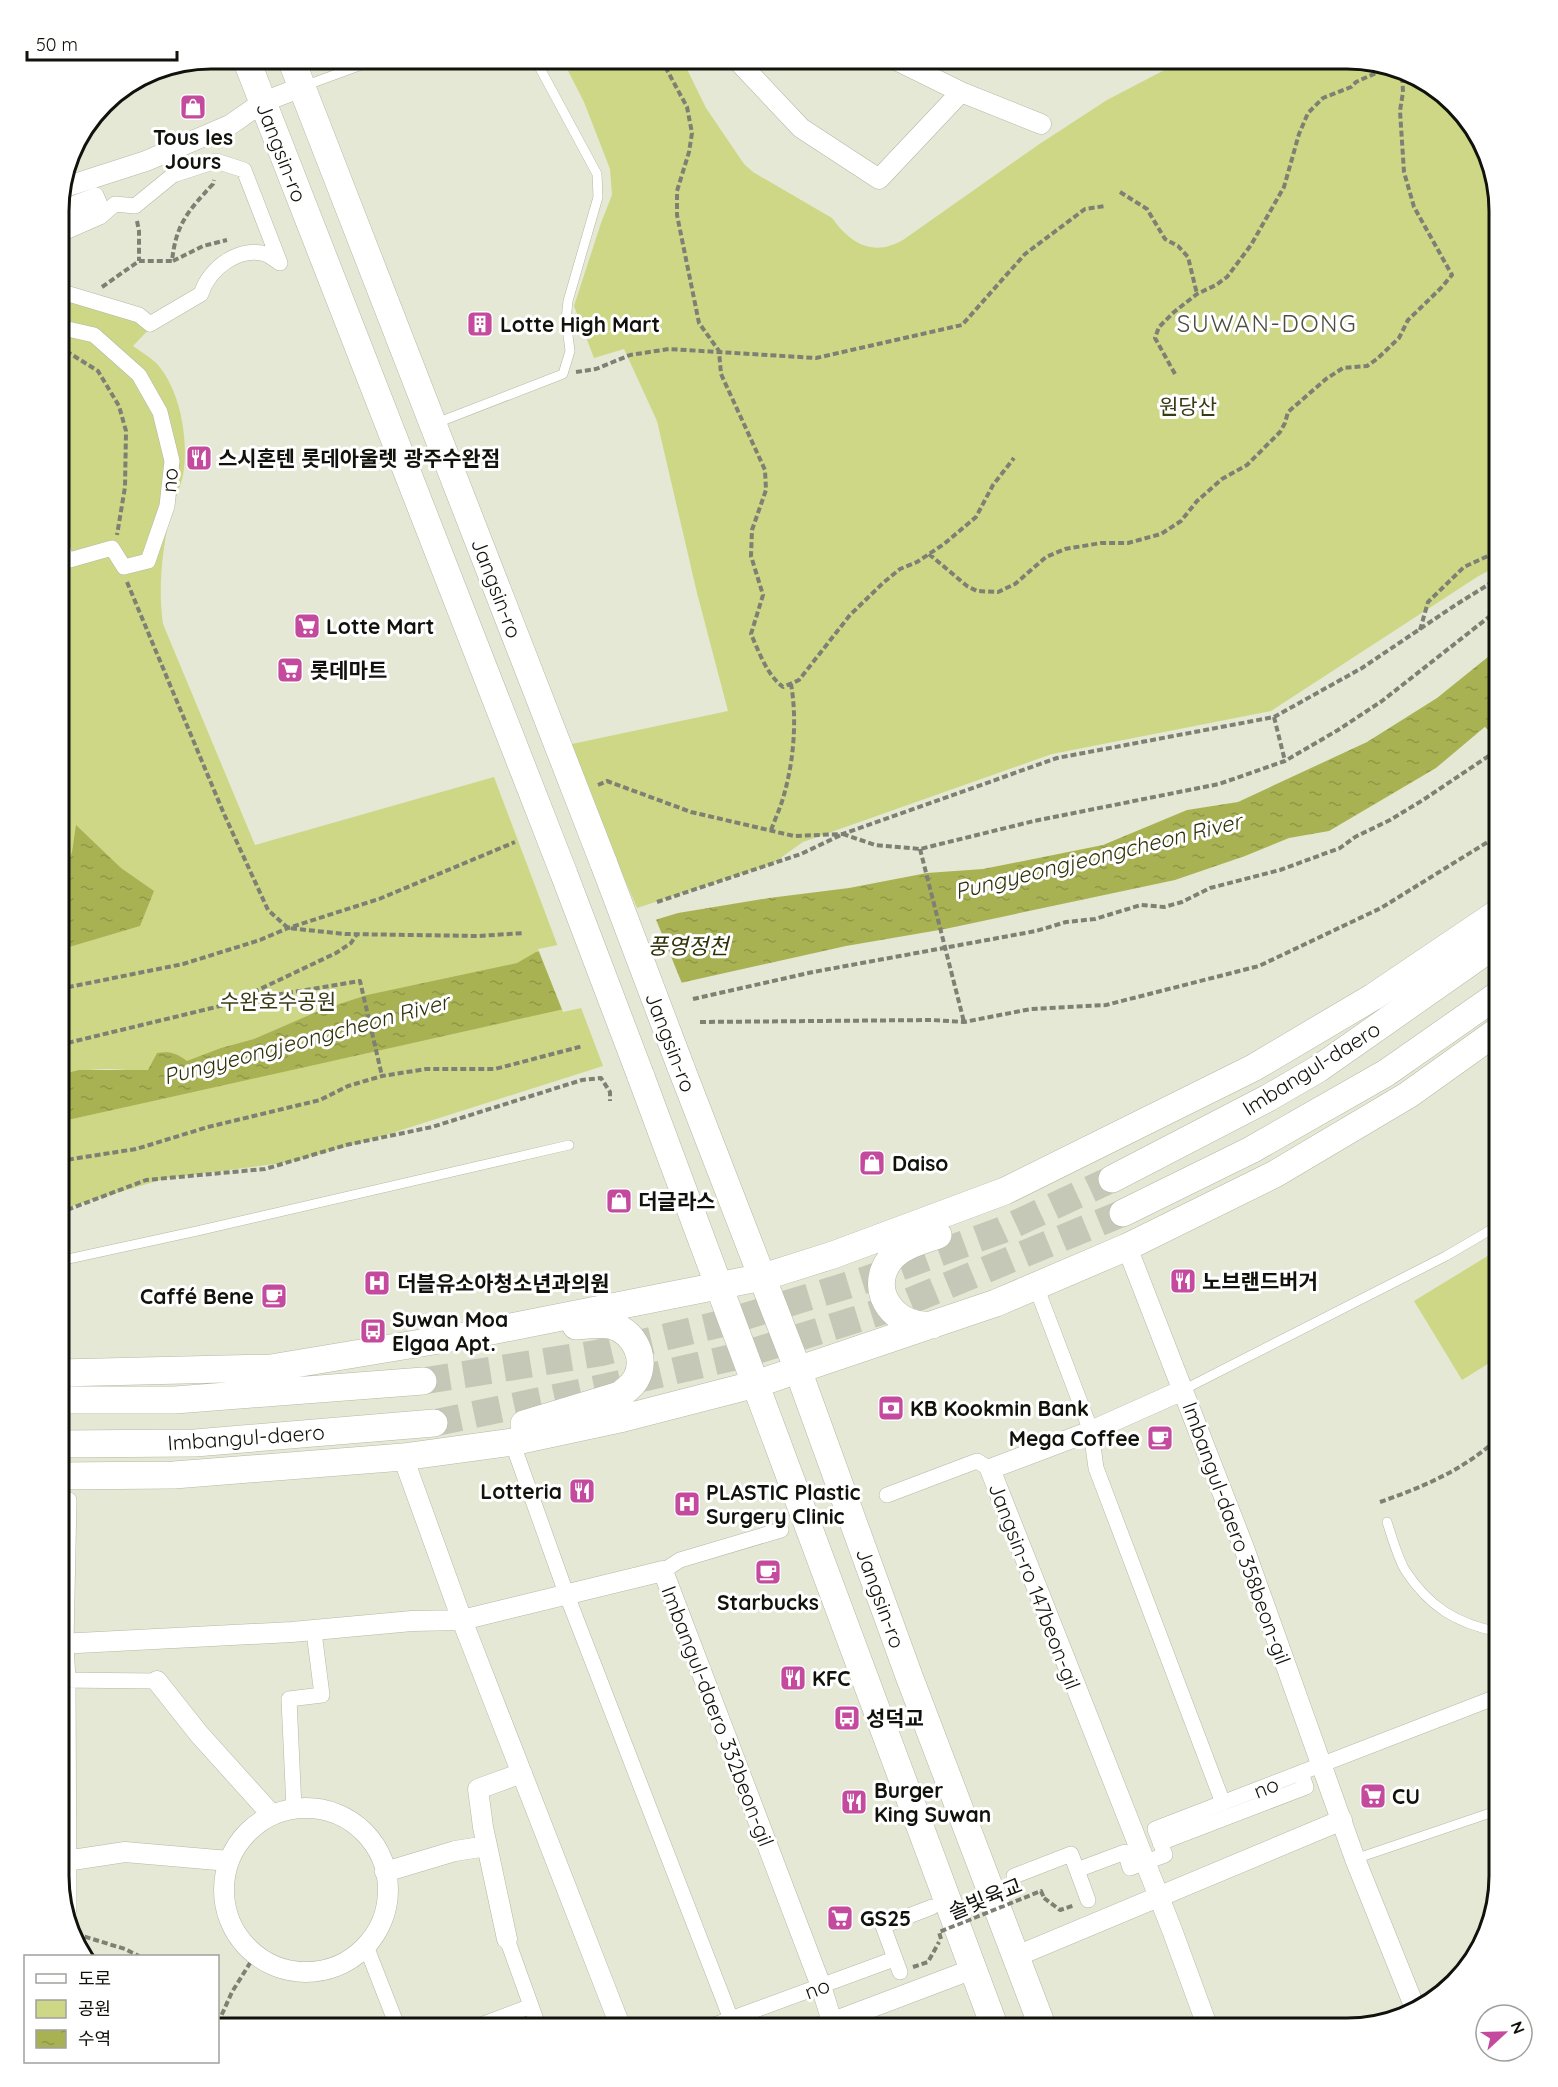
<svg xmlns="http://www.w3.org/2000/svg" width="1558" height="2087" viewBox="0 0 1558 2087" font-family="Quicksand,'Noto Sans KR',sans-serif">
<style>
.park{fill:#ced786}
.water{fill:url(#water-ripples)}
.pier{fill:#e5e8d4}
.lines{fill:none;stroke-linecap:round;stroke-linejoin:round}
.stream{stroke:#a9b253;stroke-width:6}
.secondary-tunnel{stroke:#c5c8b6;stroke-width:27;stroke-dasharray:27 14;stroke-linecap:butt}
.service-casing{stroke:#b5b8a4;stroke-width:10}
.pedestrian-casing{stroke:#b5b8a4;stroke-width:16}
.minor-casing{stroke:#b5b8a4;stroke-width:21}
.secondary-casing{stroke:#b5b8a4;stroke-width:28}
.path{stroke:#7e8073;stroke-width:4;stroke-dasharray:6 3;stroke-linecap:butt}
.service{stroke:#fff;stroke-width:9}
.pedestrian{stroke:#fff;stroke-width:15}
.minor{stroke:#fff;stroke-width:20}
.secondary{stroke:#fff;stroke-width:27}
.secondary-bridge-casing{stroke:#b5b8a4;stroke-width:28;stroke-linecap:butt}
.path-bridge{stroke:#7e8073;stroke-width:4;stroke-dasharray:6 3;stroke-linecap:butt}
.secondary-bridge{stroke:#fff;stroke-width:27}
.labels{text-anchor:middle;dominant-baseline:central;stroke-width:6;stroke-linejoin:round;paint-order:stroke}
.poi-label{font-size:21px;font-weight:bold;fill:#11120b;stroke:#fff;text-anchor:start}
.street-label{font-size:21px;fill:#11120b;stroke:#fff}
.park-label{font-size:21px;fill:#383c14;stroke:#fff}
.water-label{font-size:22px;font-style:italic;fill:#2f3209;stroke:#fff}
.quarter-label{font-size:24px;letter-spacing:1.5px;fill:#4d4f3e;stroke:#fff}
.rim{fill:none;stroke:#11120b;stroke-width:3}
</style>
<defs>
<pattern id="water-ripples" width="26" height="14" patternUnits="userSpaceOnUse" patternTransform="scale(1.5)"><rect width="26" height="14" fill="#a9b253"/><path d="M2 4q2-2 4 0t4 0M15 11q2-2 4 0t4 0" fill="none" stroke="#909847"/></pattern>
</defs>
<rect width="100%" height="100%" fill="#e5e8d4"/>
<path class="park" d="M562,59h120l24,49 38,56 9,8 79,46c19,26 41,39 71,22l135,-95 69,-45 71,-37 2,-4h177l66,20 51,48 25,84v354l-22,12 -206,134 -219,43 -249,88 -31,22 -135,44 -70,-163 161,-34 -31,-118 -40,-172 -33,-72 -30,9 -20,-52 27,-83 11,-28 -2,-26 -26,-67z
M63,300l89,26 -19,20c8,6 19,12 25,19 23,27 31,76 25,110 -3,15 -11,29 -14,44 -7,35 -11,70 -6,105l92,221 239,-68 109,289 -233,74 -80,22 -123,16 -108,32v-88l66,-15 10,-36c-26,-4 -52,-2 -76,4v-774z
M1499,1249v108l-37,23 -48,-79z
M525,2015l5,13h-36z"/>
<path class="water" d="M1499,648v67l-63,53 -107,63 -40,7 -44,18 -70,24 -230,49 -99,17 -787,176v-47l20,-5h69l9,-17c13,-2 19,0 30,8l34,-13 33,-9 67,-29 46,-15 150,-32 19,-11 33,-6 109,-33 91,-15 80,-10 78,-15 56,-4 120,-24 84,-35 51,-8 129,-60 70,-44z
M76,825l45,43 33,23 -14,35 -81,24v-76l4,1 9,-23z"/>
<path class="pier" d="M655,917l28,69 -120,26 -25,-63 30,-6z"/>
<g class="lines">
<path class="stream" d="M1482,720l17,16"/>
<path class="secondary-tunnel" d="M423,1381l176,-28 121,-29 145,-44 137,-50 110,-51
M434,1423l171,-36 134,-31 154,-48 230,-95"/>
<defs>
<path id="service" d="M304,86l74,-27
M434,424l129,-50 7,-23 -4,-31 2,-19 30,-104 -1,-23 -62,-115
M59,1261l138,-30 372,-86
M1183,1390l263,-134 53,-31
M1387,1522c5,15 10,34 18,48 24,37 52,54 94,62
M1499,1792v-9
M1355,1859l144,-49"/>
<path id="pedestrian" d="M59,221l36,-14 4,-5 -3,-7 -37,14
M59,291l80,24 11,9 51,-30c8,-26 40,-50 67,-39 4,2 8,6 12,8l-36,-93 -28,-9 -43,14 -38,31 -20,-2 -15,13 -41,18
M59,532l7,29 46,-13 12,19 24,-6 19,-55 5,-45 -12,-49 -21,-37 -45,-40 -35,-8
M1040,1297l51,134 5,37 127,335
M516,1453l50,140 165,426
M887,1495l90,-34 13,8
M663,1571l17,-11 101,-30
M59,1680l98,1
M294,1809l-5,-110 33,-4 -7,-55
M1160,1843l146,-56 -5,-14
M1077,1870l48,-18 5,16 35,-13 -10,-26 344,-133
M1014,1876l57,-22 17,46
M69,1909l-1,-229 -2,-36 3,-144
M507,1939l32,89
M366,1946l32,82
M900,1972l-17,-46 49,-19
M451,2028l10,-3 1,3
M473,2028l58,-22
M706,2028l188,-69"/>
<path id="minor" d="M736,59l65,69 78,51 82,-87 -67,-33
M961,92l80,32
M62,188l84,-27 84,-36 33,-23 39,-15
M1127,1247l117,301 111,311 60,149
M1183,1390l-92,41 -101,38 182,461 36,98
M403,1457l59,163 159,408
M59,1644l233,-12 120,-11 50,-1 201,-49 158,415 13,42
M157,1681l42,53 73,81
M224 1890a82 82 0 1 1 164 0a82 82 0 1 1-164 0Z
M59,1862l66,-10 104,9
M385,1872l70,-21 32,-5
M507,1939l-24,-112 -5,-38 44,-16
M1017,1956l325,-136
M817,2028l156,-59"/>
<path id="secondary" d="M246,59l318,815
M291,59l313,805
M680,1065l118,305 111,306 134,352
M640,1074l355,954
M1112,1179l156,-81 50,-29 181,-127
M1123,1213l128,-63 135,-77 113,-79
M932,1325c-35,4 -65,-32 -43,-64 11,-15 32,-20 49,-26
M59,1373l212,-5 210,-35 282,-56 70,-22 172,-64 248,-123 120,-71 126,-85
M59,1400h116l248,-19
M524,1424l96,-29c6,-5 12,-9 16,-16 11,-20 -1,-46 -23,-53 -11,-3 -25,-1 -37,0
M59,1444l136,-1 239,-20
M59,1476l115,-1 229,-18 109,-15 112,-24 132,-34 240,-81 131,-56 148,-73 133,-79 91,-65"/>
</defs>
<use href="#service" class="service-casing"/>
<use href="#pedestrian" class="pedestrian-casing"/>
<use href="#minor" class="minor-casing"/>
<use href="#secondary" class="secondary-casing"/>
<path class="path" d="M661,59l26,48 5,26 -3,19 -12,39v24l22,108 20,28 2,23 44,96 1,20 -14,40 -1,26 12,39 -12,39c8,18 16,41 32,53l16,-7 51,-65 33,-32 17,-14 17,-7 27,-18 32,-27 17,-32 21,-27
M1120,192l27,17 18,30 13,7 10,11 9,37
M137,221l2,10v30
M173,261l30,-15 24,-6
M102,287l37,-26h33c4,-37 16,-50 41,-77l1,-4
M66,351l32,20 21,35 7,25 -1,56 -8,48
M576,372l20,-3 34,-14 39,-6 147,9 146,-33 63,-71 60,-45 20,-3
M1175,374l-20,-36 4,-11 15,-15 23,-18 19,-9 11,-8 24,-32 33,-58 15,-53 9,-21 15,-15 28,-11 5,-5 31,-14
M929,554l38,32 10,5 21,1 17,-8 31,-27 19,-8 36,-6h27l33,-9 20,-13 16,-20 25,-22 25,-14 33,-33 5,-9 3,-11 38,-33 17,-11 24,-2 10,-7 22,-21 9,-18 33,-32 11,-13 -38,-68 -10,-35 -4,-61 3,-19 -1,-19
M127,582l97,232 44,96 20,18 57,6 134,2 45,-3
M1420,630l8,-28 36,-35 24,-11 11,-10
M1274,717l11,44
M598,785l9,-4 84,31 103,24 49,-2 214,-76 217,-41 88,-49 95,-64 42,-26
M771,830c5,-13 11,-26 14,-39 9,-33 12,-73 6,-107
M920,849l44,173
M657,902l144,-48 42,-20 32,11 45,4 114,-28 185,-37 66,-23 53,-31 44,-29 117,-92
M59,989l124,-25 77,-24 28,-12 91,-29 136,-57
M693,999l120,-27 223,-41 30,-9 29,-3 46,-14 23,2 18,-5 28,-14 70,-18 60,-22 15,-11 35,-17 33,-20 76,-51
M237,1000l99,-47 15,-10 6,-9
M700,1022l232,-2 32,2 67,-13 75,-4 153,-39 122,-58 118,-73
M59,1045l186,-45 115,-19 22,95
M59,1161l77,-12 72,-22 112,-27 28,-14 34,-10 44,-7h69l88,-23
M59,1213l87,-33 119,-11 81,-24 86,-18 150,-47 19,-2 9,14v9
M1380,1502c43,-15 86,-33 119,-65
M1044,1898l16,12 15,-5
M76,1934l49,15 14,7
M913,1967l15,-5 11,-20
M218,2023l14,-31 23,-37"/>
<use href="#service" class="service"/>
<use href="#pedestrian" class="pedestrian"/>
<use href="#minor" class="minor"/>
<use href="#secondary" class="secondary"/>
<defs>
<path id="secondary-bridge" d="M604,864l76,201
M564,874l76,200"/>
</defs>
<use href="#secondary-bridge" class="secondary-bridge-casing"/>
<path class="path-bridge" d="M941,1939l-2,-7 102,-41 3,7"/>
<use href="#secondary-bridge" class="secondary-bridge"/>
</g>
<defs>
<symbol id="shop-square" viewBox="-11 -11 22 22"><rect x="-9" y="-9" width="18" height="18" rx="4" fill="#c44a9e" stroke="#fff"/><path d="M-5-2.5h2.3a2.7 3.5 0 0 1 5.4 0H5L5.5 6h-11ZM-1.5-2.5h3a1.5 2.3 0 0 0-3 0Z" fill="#fff"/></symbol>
<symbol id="building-square" viewBox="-11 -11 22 22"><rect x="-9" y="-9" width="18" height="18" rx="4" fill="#c44a9e" stroke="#fff"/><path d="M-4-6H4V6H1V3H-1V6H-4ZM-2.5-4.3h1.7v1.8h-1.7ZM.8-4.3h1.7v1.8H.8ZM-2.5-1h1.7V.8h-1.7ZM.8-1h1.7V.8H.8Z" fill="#fff"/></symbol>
<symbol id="restaurant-square" viewBox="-11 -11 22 22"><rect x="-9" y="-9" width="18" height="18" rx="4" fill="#c44a9e" stroke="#fff"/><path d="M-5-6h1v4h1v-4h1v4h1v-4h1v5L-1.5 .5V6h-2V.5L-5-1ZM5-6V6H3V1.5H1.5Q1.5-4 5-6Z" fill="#fff"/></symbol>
<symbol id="supermarket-square" viewBox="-11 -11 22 22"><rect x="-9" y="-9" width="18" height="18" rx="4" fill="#c44a9e" stroke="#fff"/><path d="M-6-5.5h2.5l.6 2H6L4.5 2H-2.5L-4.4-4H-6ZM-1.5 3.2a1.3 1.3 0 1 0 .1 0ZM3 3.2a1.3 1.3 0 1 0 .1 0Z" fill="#fff"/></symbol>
<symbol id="hospital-square" viewBox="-11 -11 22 22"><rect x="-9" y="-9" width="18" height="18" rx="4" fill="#c44a9e" stroke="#fff"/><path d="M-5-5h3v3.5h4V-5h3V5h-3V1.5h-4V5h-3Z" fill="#fff"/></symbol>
<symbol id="cafe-square" viewBox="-11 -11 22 22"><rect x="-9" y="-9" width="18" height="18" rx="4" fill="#c44a9e" stroke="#fff"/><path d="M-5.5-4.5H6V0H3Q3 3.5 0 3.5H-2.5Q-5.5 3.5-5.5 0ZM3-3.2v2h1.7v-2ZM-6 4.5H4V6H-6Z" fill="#fff"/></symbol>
<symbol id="bus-square" viewBox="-11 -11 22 22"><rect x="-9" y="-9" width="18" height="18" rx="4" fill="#c44a9e" stroke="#fff"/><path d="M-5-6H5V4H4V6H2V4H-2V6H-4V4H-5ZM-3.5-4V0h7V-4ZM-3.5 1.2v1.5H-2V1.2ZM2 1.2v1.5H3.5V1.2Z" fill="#fff"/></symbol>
<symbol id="bank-square" viewBox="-11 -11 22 22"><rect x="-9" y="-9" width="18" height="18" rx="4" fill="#c44a9e" stroke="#fff"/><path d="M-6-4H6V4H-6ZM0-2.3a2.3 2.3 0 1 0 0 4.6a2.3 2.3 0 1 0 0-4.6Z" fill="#fff"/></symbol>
</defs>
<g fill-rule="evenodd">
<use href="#shop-square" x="178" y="92" width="30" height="30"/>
<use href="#building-square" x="465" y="309" width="30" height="30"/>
<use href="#restaurant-square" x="184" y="443" width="30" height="30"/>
<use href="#supermarket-square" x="292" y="611" width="30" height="30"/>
<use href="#supermarket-square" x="275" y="655" width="30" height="30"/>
<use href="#shop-square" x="857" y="1148" width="30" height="30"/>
<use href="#shop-square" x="604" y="1186" width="30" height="30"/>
<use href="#restaurant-square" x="1168" y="1266" width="30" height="30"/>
<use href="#hospital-square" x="362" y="1268" width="30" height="30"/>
<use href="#cafe-square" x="259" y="1281" width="30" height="30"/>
<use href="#bus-square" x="358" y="1316" width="30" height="30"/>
<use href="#bank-square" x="876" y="1393" width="30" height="30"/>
<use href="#cafe-square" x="1145" y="1423" width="30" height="30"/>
<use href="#restaurant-square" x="567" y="1476" width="30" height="30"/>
<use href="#hospital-square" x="672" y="1489" width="30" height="30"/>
<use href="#cafe-square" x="753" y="1557" width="30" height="30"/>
<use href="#restaurant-square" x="778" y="1663" width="30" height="30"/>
<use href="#bus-square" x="832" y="1703" width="30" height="30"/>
<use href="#supermarket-square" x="1358" y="1781" width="30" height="30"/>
<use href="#restaurant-square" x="839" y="1787" width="30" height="30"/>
<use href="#supermarket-square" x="825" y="1903" width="30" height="30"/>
</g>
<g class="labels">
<g class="poi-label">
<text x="193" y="137" text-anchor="middle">Tous les<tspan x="193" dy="24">Jours</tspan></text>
<text x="500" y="324">Lotte High Mart</text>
<text x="218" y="458">스시혼텐 롯데아울렛 광주수완점</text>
<text x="326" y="626">Lotte Mart</text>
<text x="310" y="670">롯데마트</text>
<text x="892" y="1163">Daiso</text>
<text x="638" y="1201">더글라스</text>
<text x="1202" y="1281">노브랜드버거</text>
<text x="397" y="1283">더블유소아청소년과의원</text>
<text x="254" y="1296" text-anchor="end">Caffé Bene</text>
<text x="392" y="1319">Suwan Moa<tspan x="392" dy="24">Elgaa Apt.</tspan></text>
<text x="910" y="1408">KB Kookmin Bank</text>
<text x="1140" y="1438" text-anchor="end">Mega Coffee</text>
<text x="562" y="1491" text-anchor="end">Lotteria</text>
<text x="706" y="1492">PLASTIC Plastic<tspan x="706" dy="24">Surgery Clinic</tspan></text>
<text x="768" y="1602" text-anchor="middle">Starbucks</text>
<text x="812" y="1678">KFC</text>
<text x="866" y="1718">성덕교</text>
<text x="874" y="1790">Burger<tspan x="874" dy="24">King Suwan</tspan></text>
<text x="1392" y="1796">CU</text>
<text x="860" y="1918">GS25</text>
</g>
<g class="street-label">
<text transform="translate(282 152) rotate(69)">Jangsin-ro</text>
<text transform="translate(169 480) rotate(-85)">no</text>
<text transform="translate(497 588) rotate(69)">Jangsin-ro</text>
<text transform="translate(671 1042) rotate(69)">Jangsin-ro</text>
<text transform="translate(1311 1068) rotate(-32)">Imbangul-daero</text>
<text transform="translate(246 1437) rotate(-4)">Imbangul-daero</text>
<text transform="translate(1237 1533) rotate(70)">Imbangul-daero 358beon-gil</text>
<text transform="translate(1035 1586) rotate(69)">Jangsin-ro 147beon-gil</text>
<text transform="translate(881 1598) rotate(70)">Jangsin-ro</text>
<text transform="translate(718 1716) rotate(69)">Imbangul-daero 332beon-gil</text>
<text transform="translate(1266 1787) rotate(-21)">no</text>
<text transform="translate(985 1898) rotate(-22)">솔빛육교</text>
<text transform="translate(817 1988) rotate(-20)">no</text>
</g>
<g class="park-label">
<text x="1188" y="406">원당산</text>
<text x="278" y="1001">수완호수공원</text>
</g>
<g class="water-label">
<text transform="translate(1098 856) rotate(-14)">Pungyeongjeongcheon River</text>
<text x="688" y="946">풍영정천</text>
<text transform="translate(306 1039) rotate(-15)">Pungyeongjeongcheon River</text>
</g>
<g class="quarter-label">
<text x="1267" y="323">SUWAN-DONG</text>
</g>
</g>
<path d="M0 0H1558V2087H0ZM211 69H1347A142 142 0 0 1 1489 211V1876A142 142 0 0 1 1347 2018H211A142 142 0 0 1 69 1876V211A142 142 0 0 1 211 69Z" fill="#fff" fill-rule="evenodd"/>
<path class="rim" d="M211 69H1347A142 142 0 0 1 1489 211V1876A142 142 0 0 1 1347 2018H211A142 142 0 0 1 69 1876V211A142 142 0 0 1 211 69Z"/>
<rect x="24" y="1955" width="195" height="108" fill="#ffffff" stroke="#a0a09d" stroke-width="1.5"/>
<rect x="36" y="1974" width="30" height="9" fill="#ffffff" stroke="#a0a09d" stroke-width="1.5"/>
<text x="78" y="1985" font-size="18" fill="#11120b">도로</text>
<rect x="36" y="2000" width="30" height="18" fill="#ced786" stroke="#a0a09d" stroke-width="1.5"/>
<text x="78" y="2015" font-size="18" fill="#11120b">공원</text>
<rect x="36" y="2030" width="30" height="18" fill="url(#water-ripples)" stroke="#a0a09d" stroke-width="1.5"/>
<text x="78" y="2045" font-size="18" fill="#11120b">수역</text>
<g transform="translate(1504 2033) rotate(68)"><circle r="28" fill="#ffffff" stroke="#a0a09d" stroke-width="1.5"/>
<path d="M0-4.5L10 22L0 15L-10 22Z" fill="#c44a9e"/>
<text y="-9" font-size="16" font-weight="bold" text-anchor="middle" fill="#11120b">N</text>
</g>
<path d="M27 51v9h150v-9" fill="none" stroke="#11120b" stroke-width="3"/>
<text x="36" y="51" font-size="18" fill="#11120b" stroke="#ffffff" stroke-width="4.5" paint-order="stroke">50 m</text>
</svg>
